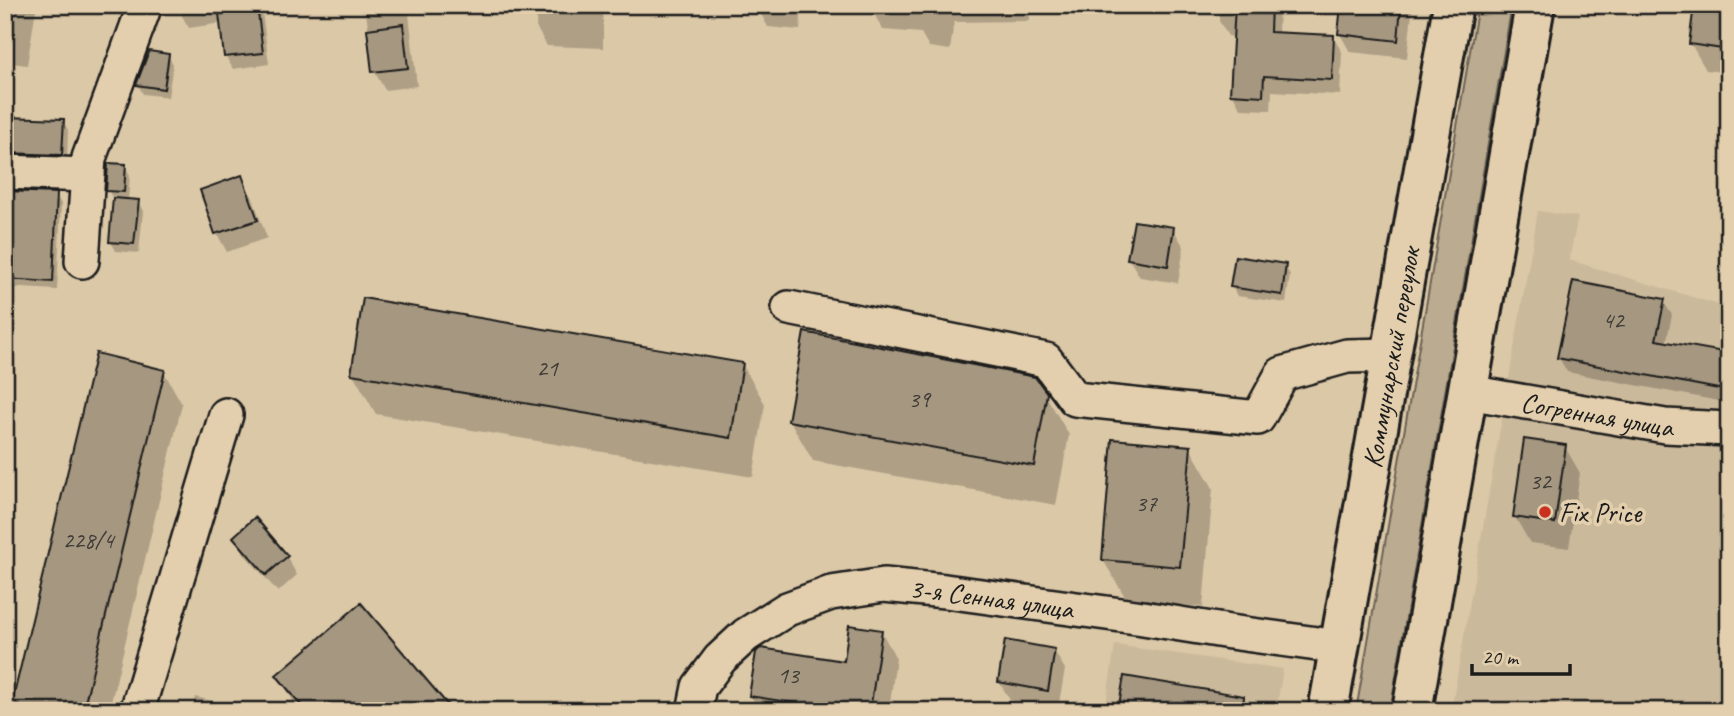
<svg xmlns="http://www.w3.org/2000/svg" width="1734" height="716" viewBox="0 0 1734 716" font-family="Caveat,sans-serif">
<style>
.built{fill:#cbb99b}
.green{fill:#bbab90;stroke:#6c6456;stroke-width:2}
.shadow{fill:#0003}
.building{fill:#a59780;stroke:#1c1c1c;stroke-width:2}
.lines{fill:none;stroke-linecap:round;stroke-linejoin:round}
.minor-casing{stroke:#1c1c1c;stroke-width:38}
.major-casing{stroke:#1c1c1c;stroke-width:44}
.minor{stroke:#e3cfad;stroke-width:33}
.major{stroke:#e3cfad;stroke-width:38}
.poi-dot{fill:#c8321e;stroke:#e3cfad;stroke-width:2.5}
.labels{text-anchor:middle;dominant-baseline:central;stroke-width:7;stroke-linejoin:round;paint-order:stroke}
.number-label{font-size:24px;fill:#3e3b35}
.street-label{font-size:28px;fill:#1c1c1c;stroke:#e3cfad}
.poi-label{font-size:28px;fill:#1c1c1c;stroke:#e3cfad;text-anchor:start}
</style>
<rect width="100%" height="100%" fill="#dbc8a7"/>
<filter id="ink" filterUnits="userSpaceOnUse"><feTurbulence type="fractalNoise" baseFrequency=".0143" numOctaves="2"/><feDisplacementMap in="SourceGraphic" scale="14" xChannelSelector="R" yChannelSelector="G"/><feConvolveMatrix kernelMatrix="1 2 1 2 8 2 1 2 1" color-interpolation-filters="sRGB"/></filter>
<g filter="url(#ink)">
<path class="built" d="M1538,211l40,6 -9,43 160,48v403h-278z
M1115,645l168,24 -7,42h-171z"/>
<path class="green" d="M1478,5h34l-122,706h-34z"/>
<path class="shadow" d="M5,5h29l2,4 -9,56 -22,-3z
M180,5h122l-40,7 7,52 -36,5 -7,-12 -4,-34 -33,5 -7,-12z
M365,5h43l9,81 -32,4 -11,-19z
M537,5h66v43l-56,-2 -11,-19z
M760,5h42l-2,25 -32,-3 -8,-15z
M874,5h155l1,16 -76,1 -4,28 -21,-3 -8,-14 -38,-3 -9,-16z
M1085,5h76l-40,3v6l-32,-2z
M1219,5h60l-1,29 55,3 9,15 -2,43 -68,-4 -1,19 -30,-1 -9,-16 3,-56 -7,-1 -9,-15z
M1343,5h70l-6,53 -57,-6 -10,-18z
M1729,5v68l-23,-3 -15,-26z
M168,55l5,9 -5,33 -25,-3 -5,-9z
M5,118l58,3 5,9 -1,33h-62z
M125,166l5,9 -2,26 10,1 5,9 -4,42 -23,-2 -5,-9 2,-43 -5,-9z
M241,178l11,18 15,42 -40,14 -10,-18z
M5,193l51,2 5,9 -4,86 -52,-3z
M1173,229l11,18 -6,36 -38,-6 -11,-18z
M1285,266l5,9 -4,28 -49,-7 -5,-9z
M1663,301l9,14 -6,29 63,11v48l-162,-31 -8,-14z
M742,364l23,40 -12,73 -377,-63 -23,-40z
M164,372l18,32 -73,307h-97z
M1045,394l24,41 -13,70 -243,-44 -23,-40z
M1565,447l15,26 -11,75 -39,-5 -15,-26z
M1190,448l23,40 -10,119 -76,-7 -24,-40z
M255,520l32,37 10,18 -19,17 -33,-37 -10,-18z
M881,631l15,27 -7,53h-130l-8,-15 95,-33z
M1054,651l11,18 -7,40 -48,-9 -11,-18z
M278,675l173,36h-152z
M195,697l26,6 4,8h-33z"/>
<path class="building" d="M218,5h39l6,48 -39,4z
M1235,5h36l-1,27 64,3 -2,45 -68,-4 -1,20 -33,-2z
M1341,5h60l-3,36 -60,-7z
M1694,5h35v45l-40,-6z
M403,24l5,44 -36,4 -5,-43z
M149,51l20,3 -5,35 -28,-4z
M5,117l59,2 -2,36 -57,-2z
M108,163l18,1 -2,28 -18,-1z
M242,175l16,45 -43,14 -15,-44z
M5,191l52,2 -4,89 -48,-3z
M113,198l26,2 -5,44 -25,-2z
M1134,221l40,6 -6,39 -41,-7z
M1235,256l51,8 -4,31 -52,-8z
M1573,281l92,18 -9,41 73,13v38l-172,-33z
M363,298l380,65 -12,75 -380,-64z
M804,332l231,45 12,16 -13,73 -246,-45z
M96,353l69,17 -82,341h-73z
M1112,439l79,7 -11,121 -78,-7z
M1524,439l42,6 -11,78 -42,-6z
M255,517l33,39 -22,19 -33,-38z
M361,603l92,108h-147l-30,-36z
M849,625l33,5 -12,81h-70l1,-7 -52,-8 7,-44 2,-2 3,-2 83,13z
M1005,640l50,9 -7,42 -50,-9z
M1124,676l120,20 -1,15h-125z"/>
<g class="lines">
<defs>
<g id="minor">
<path d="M5,172l83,3"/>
<path d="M82,261l7,-103 56,-153"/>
<path d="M789,308l257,52 29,39 183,19 24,-44 65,-18 44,-1"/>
<path id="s1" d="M1468,392l197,34 64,3"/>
<path d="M137,711l89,-296"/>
<path id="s2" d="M694,711l5,-24 21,-28 26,-24 41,-26 44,-16 53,-8 61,6 198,27 87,14 109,15"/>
</g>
<g id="major">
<path id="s3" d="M1328,711l125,-706"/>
<path d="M1412,711l123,-706"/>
</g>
</defs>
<use href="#minor" class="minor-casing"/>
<use href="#major" class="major-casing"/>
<use href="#minor" class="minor"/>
<use href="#major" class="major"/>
</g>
</g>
<circle class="poi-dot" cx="1545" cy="512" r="7"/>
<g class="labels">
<g class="number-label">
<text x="1613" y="320">42</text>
<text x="547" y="368">21</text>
<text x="919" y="399">39</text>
<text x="1540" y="481">32</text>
<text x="1146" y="503">37</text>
<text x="88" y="540">228/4</text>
<text x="788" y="675">13</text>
</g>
<g class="street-label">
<text stroke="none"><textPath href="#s3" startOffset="359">Коммунарский переулок</textPath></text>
<text stroke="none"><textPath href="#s1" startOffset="131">Согренная улица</textPath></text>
<text stroke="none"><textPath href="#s2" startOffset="352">3-я Сенная улица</textPath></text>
</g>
<g class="poi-label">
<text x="1559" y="512">Fix Price</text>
</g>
</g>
<rect width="1734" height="716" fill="none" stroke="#e3cfad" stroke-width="28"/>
<rect x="14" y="14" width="1706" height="688" fill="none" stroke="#1c1c1c" stroke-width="2.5" filter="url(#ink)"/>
<path d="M1472 664v10h98v-10" fill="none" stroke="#1c1c1c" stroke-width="3.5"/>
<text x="1482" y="664" font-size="21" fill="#1c1c1c" stroke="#e3cfad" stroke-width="5" paint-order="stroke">20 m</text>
</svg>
